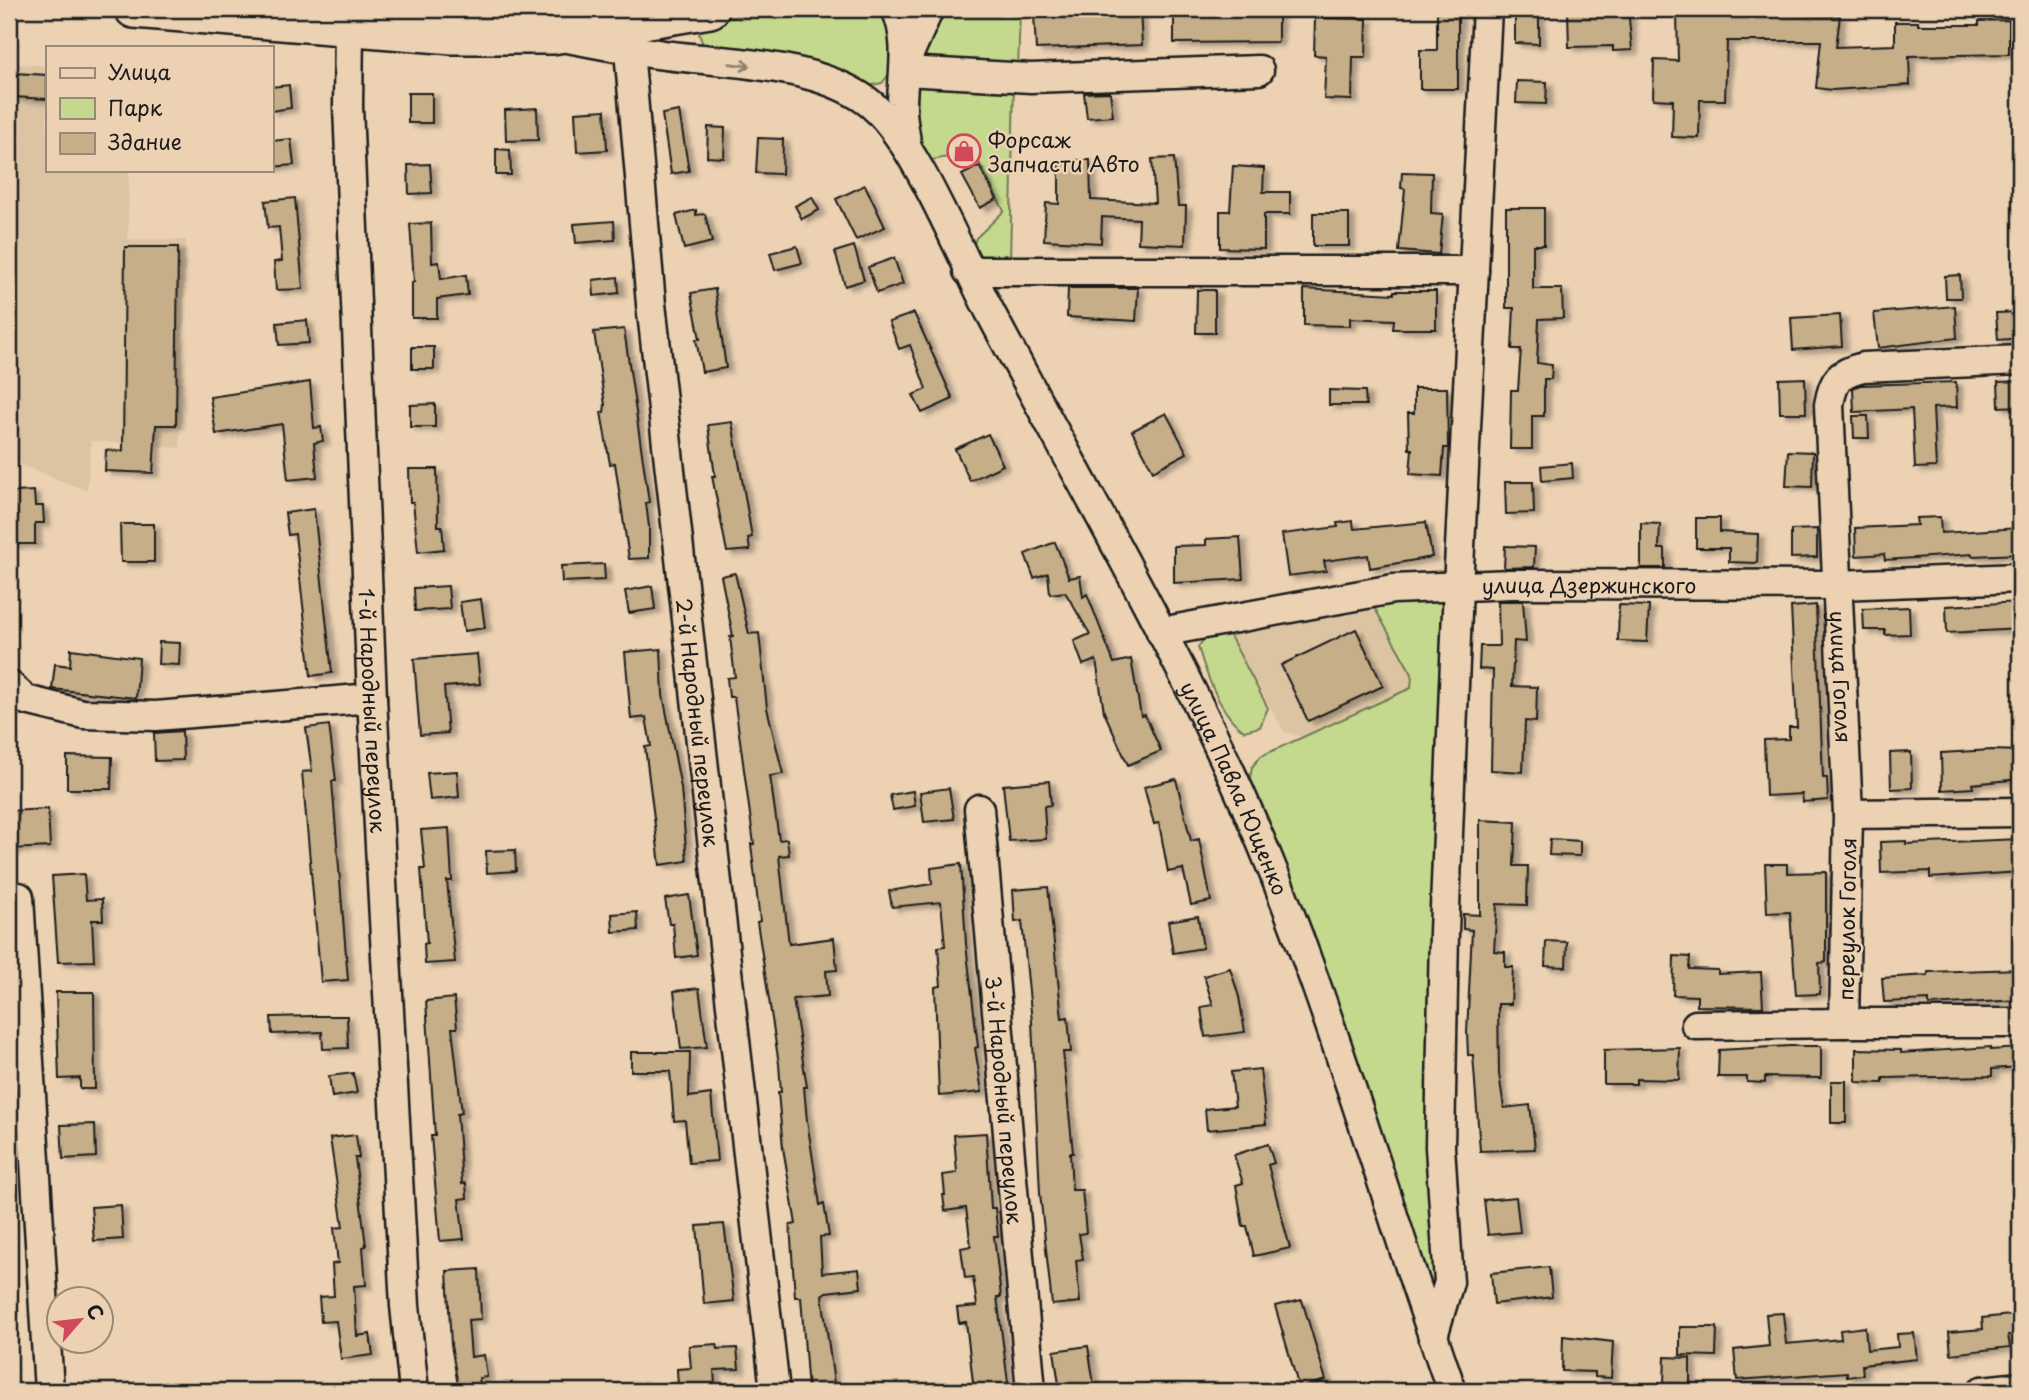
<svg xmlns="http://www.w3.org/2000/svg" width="2029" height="1400" viewBox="0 0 2029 1400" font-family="'Playpen Sans',sans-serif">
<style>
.built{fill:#dcc4a3}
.green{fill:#c5d98e;stroke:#707a55;stroke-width:2}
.building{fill:#c5ae88;stroke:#1c1c1c;stroke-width:2;filter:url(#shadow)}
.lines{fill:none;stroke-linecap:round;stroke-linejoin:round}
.minor-casing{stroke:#1c1c1c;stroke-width:33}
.major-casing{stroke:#1c1c1c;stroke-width:42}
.minor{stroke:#ecd2b3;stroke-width:28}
.major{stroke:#ecd2b3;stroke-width:37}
.oneway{stroke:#8e806f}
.labels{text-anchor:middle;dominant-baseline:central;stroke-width:5;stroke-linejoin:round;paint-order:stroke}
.poi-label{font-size:21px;fill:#1c1c1c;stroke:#ecd2b3;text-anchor:start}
.street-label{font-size:21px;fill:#1c1c1c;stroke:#ecd2b3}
</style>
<defs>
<filter id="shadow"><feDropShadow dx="6" dy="3.5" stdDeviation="2" flood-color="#0004"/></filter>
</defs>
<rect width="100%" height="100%" fill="#ecd2b3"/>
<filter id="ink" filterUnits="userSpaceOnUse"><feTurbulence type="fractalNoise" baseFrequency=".0143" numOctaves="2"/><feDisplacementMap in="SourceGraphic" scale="14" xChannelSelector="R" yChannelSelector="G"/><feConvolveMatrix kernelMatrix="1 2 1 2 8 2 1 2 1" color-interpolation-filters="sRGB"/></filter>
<g filter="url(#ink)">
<path class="built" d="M9,63l38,3v104h82l-1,69 58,1 -6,208 -89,-7 -4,50 -78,-31z
M1374,607l39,67 -2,15 -108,48 -19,-5 -55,-98 12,-8z"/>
<path class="green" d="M812,9h67l8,5 7,54 -12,15 -14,3 -164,-39 -5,-13 5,-11 13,-5z
M936,9h84l-2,62 -4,14 -4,176 -27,-3 -11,-8 4,-12 28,-27 -30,-59 -42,8 -9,-8c-13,-51 -3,-95 13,-143z
M1435,597l15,14 -10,670 -6,4 -8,-7 -177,-493 3,-18 9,-11 150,-68 1,-14 -38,-67z
M1210,632l19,2 39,74 -8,19 -16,4c-24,-16 -38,-57 -46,-84z"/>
<path class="building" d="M1140,9l2,36 -106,4 -2,-35z
M1628,9l4,41 -19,1v-5l-44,1 -1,-35z
M1458,11v78h-38v-39h17v-38z
M1515,12h24v32l-24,-1z
M1278,13v29l-104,1v-29z
M1677,13l163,3 -4,31 59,-2v-23h23v3h61v-4l30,-1v34l-100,2 1,29 -78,5 -16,-2 5,-47h-94l-2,59h-25l-1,38 -27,-1 1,-37 -20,-1 1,-39 24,1z
M1315,18l52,1 -1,38h-13l-1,43 -28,-1 2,-43 -12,-1z
M14,73l33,2v24l-34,-2z
M1517,81l30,1 -1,22 -30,-1z
M289,85l2,23 -20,3v-24z
M1110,92l3,24 -26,2 -3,-25z
M408,93h24v30h-24z
M537,108l1,32 -32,1 -1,-31z
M605,110l2,40 -30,2 -2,-40z
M679,111l10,60 -18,3 -9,-60z
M708,127l17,1 -1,30 -17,-1z
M758,138l25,1 -1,35 -26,-1z
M291,139l3,26 -23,2v-26z
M496,149l14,1 1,25h-15z
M1174,158l4,48h8l-1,39 -47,-2 1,-24 -37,-2 -1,26 -57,-3 2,-37 13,1v-44h31l1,40 64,3 -3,-44z
M430,164l2,29 -23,1 -1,-29z
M979,166l18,33 -17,9 -18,-33z
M1233,166l31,2 -1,24h27v22h-26v35l-44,-1v-37h10z
M1402,172l30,1 -1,40 12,1 -4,40 -40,-3 6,-62 -4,-1z
M865,185l20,42 -29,13 -20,-41z
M812,197l7,13 -17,9 -7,-13z
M295,198l8,91 -27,1 -2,-28 8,-1 -3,-34 -11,1 -3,-27z
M1506,208h38v37h-11v44h29l1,29 -24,1 -2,44 15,2 -1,14h-7v37h-12v33h-22l1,-59h7l3,-41h-9l2,-41h-8z
M696,210v5l9,-1 7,28 -28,7 -8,-34z
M1313,213h36v33h-36z
M614,221l1,19 -39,3 -2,-19z
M431,223l1,40 7,-1 2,17 25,-4 2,20 -31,4v19h-25v-36h2l-4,-58z
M797,246l5,17 -27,7 -5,-17z
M854,246l10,34 -19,6 -10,-34z
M125,247h53l-2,178h-20l-3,48 -48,-2 1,-21 17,1z
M894,258l9,26 -26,9 -9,-26z
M1960,275l1,23h-15l-1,-22z
M618,277l1,16 -25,3 -1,-16z
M1068,288h70l-2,33 -69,-4z
M715,289l11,79 -24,4 -6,-33h4l-9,-46z
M1304,289l90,5v-3h42v38h-43l1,-9 -44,-2v8l-46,-1z
M1197,290h18v43h-19z
M1955,306l2,32 -79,10 -4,-35z
M2020,312v26l-22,2 -2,-27z
M914,313l39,86 -31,14 -9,-18 13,-6 -16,-44 -11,4 -10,-27z
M1840,315l2,31 -49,4 -2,-32z
M307,320l2,23 -30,2 -2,-22z
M624,329l25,173 -3,1 3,24v31l-20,1 -14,-96 -5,1 -9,-52h3l1,-7 -11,-73z
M412,347h22v22h-22z
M1805,378l1,35h-26l-1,-34z
M2020,381v25l-21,1 -1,-25z
M310,382l4,46 7,-1 2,14 -9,2 3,34 -29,3 -6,-56 -66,10 -6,-37z
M1956,382l1,25 -24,1 3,59 -21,1 -3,-59 -58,3 -1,-24 7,-3z
M1414,388h33l1,60h-4l-2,28 -32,-2 2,-25h-3l-1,-36h6z
M1329,390l36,1 1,14h-37z
M435,404v23h-25v-22z
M1166,413l21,40 -34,18 -21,-40z
M1853,416h15l1,22h-15z
M732,422l20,115 -4,1 2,12 -23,2 -15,-76h3l-7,-51z
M988,434l15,31 -33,16 -15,-32z
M1788,451l25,1 -1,35 -26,-1z
M1572,463l1,15 -31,3 -1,-15z
M409,469h28l1,57h4l2,23 -26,3 -5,-50h-3z
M1505,482h28l1,31 -28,1z
M34,491l1,15h8l1,17h-9v21h-26v-23h6l-1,-29z
M314,509l18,164 -21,3 -16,-142 -7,1 -3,-22z
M1940,517l1,16 78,-5 1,26 -48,2v-2l-87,6 -1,-6 -28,2 -1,-28 62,-3 -1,-7z
M1696,518h24v14l38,2 -1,29 -28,-1v-14h-33z
M1353,521l1,8 72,-7 6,35 -62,11 -2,-13 -44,6 2,10 -38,5 -6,-42 56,-7 -1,-4z
M1641,523l19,1 -1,25h6v19h-24z
M120,524h34v38h-33z
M1817,529v28l-26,1v-28z
M1240,537l3,42 -69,4v-37l32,-1v-6z
M1055,542l14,36 11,-2 3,21 4,-3 27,69 17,-4 10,57 4,-1 16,36 -33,14 -24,-53 -8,-52 -13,5 -9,-24 16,-7 -25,-42 -15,2 -2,-21 -14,5 -9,-24z
M1505,546l30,1 -1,20 -30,1z
M604,564l1,16 -43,2 -1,-16z
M735,573l14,61 10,-1 8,75 16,66 -13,2 9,64 8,-1 2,16 -10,1 10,88 45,-6 3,32 -11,1 2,25 -35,3 14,88h-3l3,34 13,84 4,-1 5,32 -9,1 2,36 37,-4 2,19 -35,4 -4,3 13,96h-27l-7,-94h-6l-5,-72 6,-1 -13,-76 -5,-56h3l-2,-28 -22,-142 3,-1 -9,-77h3l-12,-89 -8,-58h-5l-2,-19 8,-1 -5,-40 3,-1 -12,-60z
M448,586l2,23 -35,2 -1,-23z
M652,586l3,23 -26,4 -4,-22z
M481,599l4,29 -21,3 -4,-29z
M1498,601h25l3,41 -12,-1 -2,45 25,1 -1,35 -11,-1 -2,51 -32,-2 2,-100 -14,-1 1,-23h19z
M2020,602v27l-73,4 -1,-27z
M1619,605l30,1 -2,36 -29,-1z
M1816,605l7,173h4l1,22 -25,2 -1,-8 -36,2 -2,-56 25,-1v-12h8l-6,-120z
M1909,607l1,27 -25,1v-5h-21l-1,-21z
M1356,629l27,57 -75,35 -27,-56z
M159,642l21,1 -1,22 -21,-1z
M71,649l68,9 -3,40 -84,-9 3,-25 15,2z
M661,649l2,46 18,93 6,73 -27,4 -15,-118 6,-1 -5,-29 -15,2 -6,-67z
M477,654l3,30 -36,3 4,46 -28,2 -6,-76z
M329,725l7,56h-4l16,199 -27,2 -19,-210 10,-1 -6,-43z
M182,731l1,29 -28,1 -1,-28z
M1992,750l28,1v28l-48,5 1,4 -31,2 -1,-37z
M1911,752l1,36 -21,1 -1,-36z
M67,756l45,1 -1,32h-44z
M457,771l2,26 -29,3 -3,-27z
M1176,779l15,62 8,-2 12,62 -20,4 -8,-36 -15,3 -9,-49 -5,1 -10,-37z
M1049,781l2,24 -7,1 2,33 -37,2 -6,-56z
M949,788l5,31 -30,3 -4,-30z
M913,791l2,15 -22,4 -3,-15z
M48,809l2,38 -41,2v-38z
M1480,820l36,2 -2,44h14l-1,39 -30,-1 -3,47 11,1v15h8l-2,37h-13l1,70 5,34 26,-3 5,44 -55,2 -7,-96h-5l-1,-22 5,-103 -9,-1v-15l17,1z
M449,828l3,53h-5l8,81 -30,2 -1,-20 3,-1 -6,-74h4l-4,-39z
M1550,839l30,2v15l-31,-1z
M2019,839l1,33 -90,6v-7l-49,2 -1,-31 26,-1v3z
M515,850l1,21 -29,2 -1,-22z
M961,864l5,80 12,103 -3,1 7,44 -43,4 -4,-109 6,-1 -3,-39 7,-1 -4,-44 -49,5 -3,-16 43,-7 -1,-16z
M1765,864h22v9l39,-1v90l-7,1 1,31 -24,1 -6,-83 -23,1z
M84,874l2,26 16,-1 1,21h-11l2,41 -36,1 -6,-86z
M1048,887l14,131 6,-1 3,35h-8l10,101h-3l2,37h10l4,43 -7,1 4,25 -7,1 4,42 -28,3 -12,-112 -8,-171 -10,-101 -7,1 -2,-32z
M689,895l8,60 -21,3 -3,-34h-4l-4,-25z
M637,912l1,18 -25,2 -1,-18z
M1198,916l5,32 -30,5 -5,-32z
M1546,941l21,1 -1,25 -21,-1z
M1674,956l16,1 -1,12 29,1v4l43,-2 2,35 -66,-1v-10l-24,-1z
M1230,968l9,29 6,35 -40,5 -4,-30 12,-2 -9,-29z
M2020,969v31l-91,5v-5l-45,2 -2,-24 46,-3v-3z
M699,988l8,59 -26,2 -7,-58z
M56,992h38l1,97h-15v-11l-21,1z
M454,998l3,30h-5l10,85 -5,1 5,70 4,-1 1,15 -8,1 5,40 -24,2 -9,-105h4l-9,-135z
M313,1016h34l1,32 -25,1 -1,-17 -50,2 -1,-17z
M1790,1046h31v32l-56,-1v6l-18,-1v-5h-29l1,-27z
M1991,1047v3l29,-2v19l-28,2v7l-109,2v5l-27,-1v-33l45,1v3z
M1680,1048l-1,32 -43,-1v5h-32v-34z
M631,1052h59l-1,45 22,-3 6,67 -28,2 -4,-43 -11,1 -4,-50h-39z
M1260,1069l6,55 -59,6 -2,-21 30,-3 -4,-34z
M353,1073l4,20 -25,4 -3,-21z
M1831,1081h15v42h-15z
M95,1124l1,33 -33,2 -2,-34z
M986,1133l5,75h4l3,28h-4l7,61h-4l12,93 -10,1h-25l-8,-69 -7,1 -2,-15 20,-2 -4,-29 -8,1 -4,-30 10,-2 -5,-38 -21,3 -2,-16h2l-2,-20 14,-2 -3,-38z
M356,1135l3,23h-4l11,88 -3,1 3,38 -12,1 3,50 13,-2 3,21 -32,4 -5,-38 -15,1 -2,-25 15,-1 -2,-32 6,-1 -4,-35 9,-1 -13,-89z
M1268,1144l6,19 -6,2 22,83 -36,8 -7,-30h-4l-7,-41 7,-2 -9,-28z
M1516,1197l4,35 -32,3 -4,-35z
M121,1205l2,34 -29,2 -3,-34z
M724,1224l10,77 -30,3 -7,-78z
M1549,1267l3,30 -58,7 -3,-31z
M479,1269l2,50 -13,1 3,37 13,-2 3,22 -8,1 2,13h-22l-8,-46 -4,-74z
M1302,1300l24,80 -27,8 -24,-82z
M1783,1313l3,31 55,-5 -1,-9 25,-3 2,23 31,-3 -1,-13 17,-1 3,26 -55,6 1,10 -16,2v-5l-110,8 -3,-30 35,-4 -3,-32z
M2020,1314v21h-12l2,12 -59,7 -2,-22 34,-3 -1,-11z
M1680,1327h37l-1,29 -36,-1z
M1563,1336l50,6 -2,36 -16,-1v-5l-33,-1z
M717,1344l1,5 19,-1 2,21 -25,1 1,15 -37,2 -1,-18 14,-1 -2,-22z
M1088,1346l7,45h-35l-6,-40z
M1665,1357l25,1v26l-26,-1z"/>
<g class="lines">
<defs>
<g id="minor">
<path id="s1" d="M548,9l4,26c37,7 75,15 112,20 64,8 151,8 203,46 46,33 95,158 123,211 81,153 168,303 240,459 92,199 149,414 222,620"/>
<path d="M896,9c14,32 7,60 6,94 -1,14 3,30 5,45"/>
<path id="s2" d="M349,29l-1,77 24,592 33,608 9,85"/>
<path id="s3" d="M629,50l22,254 124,1087"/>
<path d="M908,56l21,-47"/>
<path d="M905,71l126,7 228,-8"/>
<path d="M968,271h506"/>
<path id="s4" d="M2020,360l-157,7c-24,6 -30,13 -34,38l19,409 172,-2"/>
<path id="s5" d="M1161,632l232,-43 118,-5 327,1 182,-7"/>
<path d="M9,685l17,15 57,14 73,2 216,-18"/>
<path id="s6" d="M979,809l52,582"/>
<path d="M1848,814l-4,209h176"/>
<path d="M19,897l30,494"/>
<path d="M1696,1025l148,-2"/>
<path d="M1433,1336l16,-54 -9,-135 4,-215 14,-345 29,-578"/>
<path d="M1982,1391l38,-4"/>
</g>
<path id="major" d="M134,9l319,26h99l158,-26"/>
</defs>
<use href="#minor" class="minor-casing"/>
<use href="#major" class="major-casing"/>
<use href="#minor" class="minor"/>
<use href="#major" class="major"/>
</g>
<defs><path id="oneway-shaft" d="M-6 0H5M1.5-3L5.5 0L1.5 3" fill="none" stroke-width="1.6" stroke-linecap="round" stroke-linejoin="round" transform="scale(1.75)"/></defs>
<use class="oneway" href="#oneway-shaft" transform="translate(740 65) rotate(7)"/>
</g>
<defs>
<symbol id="shop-ring" viewBox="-11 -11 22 22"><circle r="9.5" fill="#ecd2b3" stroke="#d1495b" stroke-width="1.5"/><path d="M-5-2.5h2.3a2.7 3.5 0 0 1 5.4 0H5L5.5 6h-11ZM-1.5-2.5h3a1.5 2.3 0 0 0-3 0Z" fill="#d1495b"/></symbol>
</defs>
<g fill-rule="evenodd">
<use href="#shop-ring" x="945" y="132" width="38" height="38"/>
</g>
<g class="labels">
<g class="poi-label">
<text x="988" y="139">Форсаж<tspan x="988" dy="24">Запчасти Авто</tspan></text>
</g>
<g class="street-label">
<text stroke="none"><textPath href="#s5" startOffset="432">улица Дзержинского</textPath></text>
<text stroke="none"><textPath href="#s4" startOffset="485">улица Гоголя</textPath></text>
<text stroke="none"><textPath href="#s2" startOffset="682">1-й Народный переулок</textPath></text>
<text stroke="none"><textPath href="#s3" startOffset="676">2-й Народный переулок</textPath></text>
<text stroke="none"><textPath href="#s1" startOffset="1132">улица Павла Ющенко</textPath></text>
<text transform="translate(1846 919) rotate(-89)">переулок Гоголя</text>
<text stroke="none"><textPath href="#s6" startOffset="292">3-й Народный переулок</textPath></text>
</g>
</g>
<rect width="2029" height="1400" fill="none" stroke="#ecd2b3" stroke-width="35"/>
<rect x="18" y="18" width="1994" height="1365" fill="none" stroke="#1c1c1c" stroke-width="2.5" filter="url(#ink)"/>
<rect x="46" y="46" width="228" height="126" fill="#ecd2b3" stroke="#998977" stroke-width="2"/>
<rect x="60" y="68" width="35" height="10" fill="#ecd2b3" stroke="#998977" stroke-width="2"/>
<text x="108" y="80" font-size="21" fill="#1c1c1c">Улица</text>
<rect x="60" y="98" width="35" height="21" fill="#c5d98e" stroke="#998977" stroke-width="2"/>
<text x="108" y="116" font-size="21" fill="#1c1c1c">Парк</text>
<rect x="60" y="133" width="35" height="21" fill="#c5ae88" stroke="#998977" stroke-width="2"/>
<text x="108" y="150" font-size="21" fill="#1c1c1c">Здание</text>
<g transform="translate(80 1320) rotate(62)"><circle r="33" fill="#ecd2b3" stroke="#998977" stroke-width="2"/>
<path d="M0-5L12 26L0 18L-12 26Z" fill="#d1495b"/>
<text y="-10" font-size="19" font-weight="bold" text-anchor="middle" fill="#1c1c1c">С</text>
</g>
</svg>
